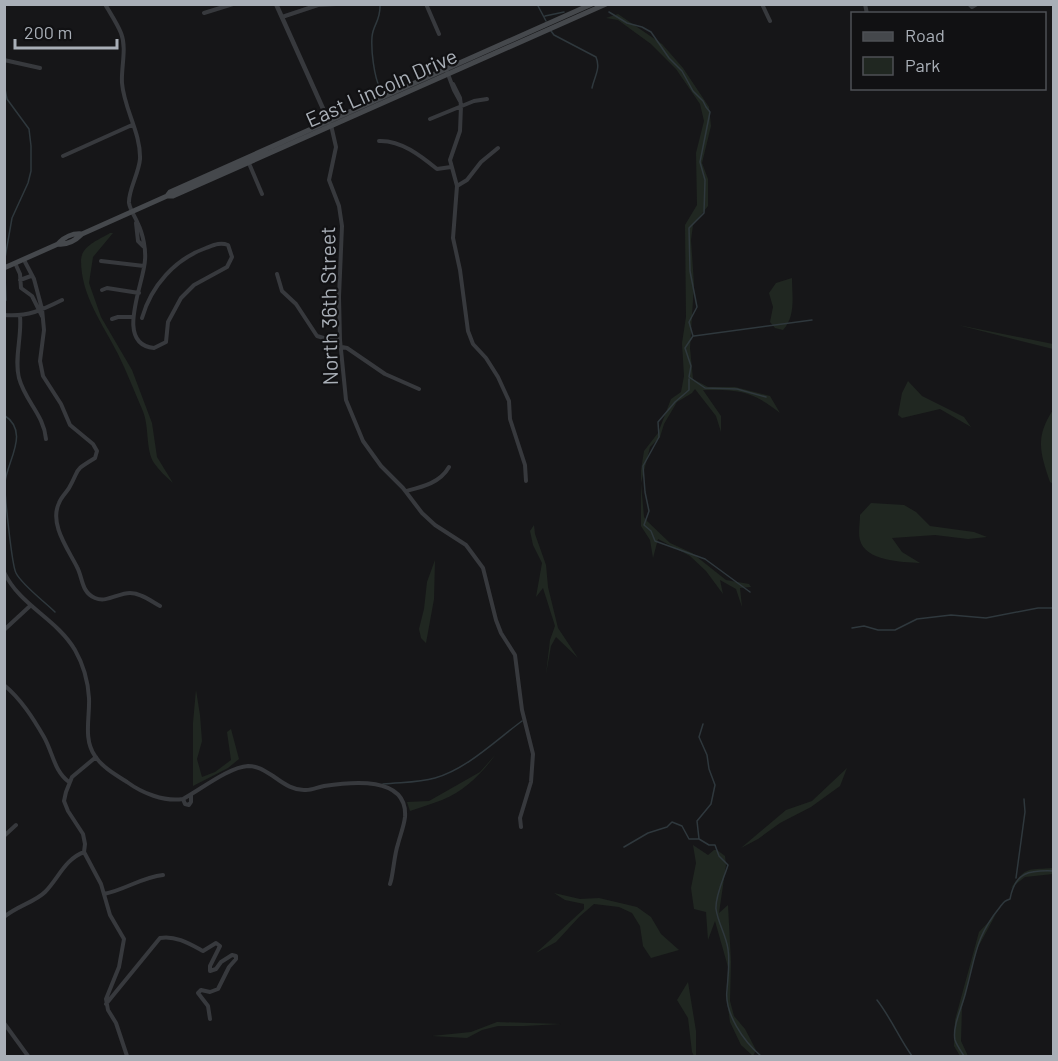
<svg xmlns="http://www.w3.org/2000/svg" width="1058" height="1061" viewBox="0 0 1058 1061" font-family="Barlow,sans-serif">
<style>
.green{fill:#202721}
.lines{fill:none;stroke-linecap:round;stroke-linejoin:round}
.stream{stroke:#2f383d;stroke-width:1.5}
.minor{stroke:#37393d;stroke-width:4}
.tertiary{stroke:#37393d;stroke-width:4.5}
.secondary{stroke:#45484c;stroke-width:5}
.labels{text-anchor:middle;dominant-baseline:central;stroke-width:4.5;stroke-linejoin:round;paint-order:stroke}
.street-label{font-size:21px;fill:#a9afb7;stroke:#111113}
</style>
<rect width="100%" height="100%" fill="#161618"/>
<path class="green" d="M618,14l44,30 21,24 26,39 2,19 -9,37 6,16v27l-15,19 -2,15 3,44 -4,64 3,31 15,8h27l35,9 10,17c-29,-23 -41,-23 -77,-23l18,26v16l-5,-16 -21,-27 -3,4 -15,9 -13,22 -4,13 -10,10 -9,36 3,34 3,4 23,22 22,10 34,27 23,4 2,3 -11,1 2,19 -6,-18 -16,-9 3,14 -17,-23 -16,-15 -32,-17 -5,19 -3,-18 -9,-14v-56l3,-19 14,-18 13,-34 10,-7 3,-16 -2,-33 4,-26 -1,-92 12,-20 -1,-52 8,-32 -4,-17 -24,-35 -25,-25 -33,-24 -12,-2z
M110,233h3l-20,24 -4,26 12,34 31,53 20,53 5,34 16,26c-7,-6 -14,-13 -19,-20 -9,-14 -4,-37 -12,-54 -8,-18 -15,-37 -24,-55 -15,-30 -37,-58 -37,-94 1,-15 18,-20 29,-27z
M792,278c0,18 4,38 -9,52l-8,-2 -5,-6 3,-15 -4,-14 7,-10z
M958,325l95,19v5z
M908,381l14,15 42,21 7,10 -31,-18 -38,9 -4,-3 4,-22z
M1053,410v74l-3,-2c-10,-29 -15,-45 3,-72z
M871,503l33,2 12,7 14,14 44,6 13,5 -19,2 -33,-4 -43,3 10,14 18,11c-18,-1 -55,-2 -60,-23 -2,-7 0,-17 0,-25z
M534,525l1,9 11,31 2,22 10,41 20,30 -22,-21 -5,9 -5,28 4,-34 5,-14 -12,-38 -7,9 6,-34 -9,-18 -3,-14z
M435,560l-1,39 -8,44 -5,-5 -2,-9 5,-20 3,-27z
M196,690l4,25 2,26 -5,18 5,18 13,-5 16,-12 -4,-28 4,-3 8,30 -11,9 -35,18v-63z
M496,754c-14,19 -31,37 -54,46 -10,4 -21,7 -32,11l-3,-9 22,-1 51,-29z
M847,768l-7,18 -29,21 -31,16 -22,16 -17,9 45,-38 26,-9z
M693,845l15,10 6,-5h3l8,6 1,9 -7,48 9,-8 3,57 -1,39 4,15 11,13 11,21 -3,6 -12,-11 -11,-23 -3,-22 1,-33 -13,-46 -7,19 -2,-28 -12,-3 -3,-21 5,-25z
M1053,868v6l-28,3 -14,11c15,-22 17,-18 42,-20z
M554,893l26,6 19,-1 38,9 14,10 10,17 18,16 -28,8 -8,-12 -3,-20 -8,-13 -13,-6 -25,-3 -15,13 -23,25 -20,11 48,-44v-5l-19,-4z
M996,914l-19,35 -15,58 -1,34 7,15h-8l-6,-10 1,-26 24,-88z
M688,982l8,49v25h-2l-2,-4 -4,-34 -11,-18z
M497,1022l64,2 -37,2h-26l-16,4 -15,8 -35,-2 39,-4z"/>
<g class="lines">
<path class="stream" d="M537,4l9,17
M609,12l18,11 15,4 9,5 18,26 13,13 11,20 10,10 3,6 4,5 -10,50 5,18 -1,33 -15,15 1,43 7,36 -8,15 4,14 -8,12 6,18 -2,11 16,11 32,1 29,8
M545,16l19,-4
M551,31l3,4 42,22c5,12 -2,20 -4,31
M4,84l3,15 22,30 2,17v25l-3,12 -16,35 -7,40
M380,88c-6,-11 -9,-38 -8,-51 1,-13 9,-16 8,-33
M4,303l2,-3 -1,-24
M694,336l118,-16
M689,379v11l-14,12 -17,20 1,15 -16,29 2,26 4,19 -5,14 7,6 4,10 50,18 45,33
M4,415c26,17 4,44 1,67 -1,9 7,84 11,91 6,12 29,29 39,39
M852,628l12,-2 14,4h17l22,-11 34,-4 35,3 52,-10h16
M703,724l-4,13 8,18 2,14 6,16 -4,19 -14,17 2,18 10,6h6l4,11 9,9c-4,13 -13,31 -12,44 2,14 10,26 12,40 2,14 0,27 -1,41 -3,23 17,52 34,66
M383,784c18,-2 35,-1 52,-6 32,-9 61,-38 87,-57
M624,847l24,-14 19,-6 5,-5 10,4 7,13h9
M1016,878l9,-66 -1,-13
M877,1000c14,18 22,38 35,56
M964,1056c-3,-5 -7,-10 -9,-16 -3,-14 8,-35 11,-49 10,-36 9,-53 34,-84 4,-5 4,-6 10,-8 5,-27 19,-29 44,-28"/>
<path class="minor" d="M105,4c5,9 12,19 16,29 6,15 0,34 1,50 2,26 19,50 18,76 -1,14 -12,32 -11,44 1,7 7,15 9,21 5,10 8,26 7,36 -1,24 -31,84 9,88l12,-6 2,-20 13,-24 13,-13 33,-18 5,-10 -4,-12c-8,-3 -14,0 -22,3 -31,11 -55,38 -64,70
M426,4l13,30
M762,4l8,17
M865,4l2,10
M969,4l3,3 5,-3
M4,12v27
M204,13l29,-9
M282,17l36,-12 18,-1
M4,60l36,8
M446,69l8,21 6,11
M453,84l7,14 1,8 -1,25 -10,29 7,26 -4,52 7,32 8,61 5,13 13,14 12,19 11,24 1,18 15,46 1,16
M430,119l44,-18 13,-2
M331,125l5,22 -7,33 10,26 3,20 -3,71 1,43 6,60 17,41 18,25 22,22 19,25 13,12 31,20 17,23 13,52 5,13 14,22 7,55 11,44 -2,28 -11,36 1,9
M379,141c22,-1 42,15 58,28l14,-2
M63,156l69,-31
M248,161l14,33
M457,186l10,-6 14,-18 17,-14
M136,223l2,18 5,5
M24,260l10,19 8,30 2,21 -4,31 3,15 18,28 9,21 23,19 4,7 -2,7c-23,14 -14,9 -26,30 -3,5 -8,9 -10,15 -10,21 9,46 18,64 6,11 4,25 18,31 12,5 23,-5 35,-5 11,0 21,8 30,13
M101,261l43,5
M15,263l5,11 1,14 11,8 10,20
M277,274l5,17 14,13 21,32 10,3 13,1
M20,280l11,-4
M102,290l5,-2 32,5
M4,315c24,2 38,-5 58,-15
M20,316c2,21 -6,42 -1,62 6,23 25,37 27,61
M112,319l6,-2h15
M342,347l5,1 38,26 34,15
M406,491c16,-4 34,-8 43,-24
M4,572c16,34 52,46 71,78 8,14 13,31 14,48 1,19 -6,41 6,58 7,11 21,19 32,26 15,11 37,20 56,17 17,-9 46,-32 65,-33 10,0 17,5 25,10 10,7 20,15 33,14 6,0 12,-3 18,-4 26,-4 84,-11 81,31 -1,9 -5,19 -7,27 -4,11 -5,33 -8,40
M4,630l26,-24
M4,685c17,14 29,33 40,52 9,16 10,34 25,45
M96,757l-24,20 -6,15 -2,9 4,10 15,23 2,10 -1,8 17,32 9,31 14,24 -5,28 -13,32 2,11 8,13 11,33
M183,799l2,5 4,1 2,-3v-7
M4,836l12,-11
M104,894c21,-4 38,-17 59,-19
M4,917c13,-11 31,-15 41,-25 13,-13 20,-33 39,-40
M106,1004l54,-66c15,-3 30,6 43,13l13,-8 4,3 -10,20v5l6,-2 5,-7 11,-7 4,1v3l-7,8 -11,22 -8,3 -9,-2 -3,3 10,13 2,13
M4,1023l24,33"/>
<path class="tertiary" d="M276,4l53,118"/>
<path class="secondary" d="M167,196l3,-4 422,-188
M58,244c6,-7 15,-11 24,-10
M4,268l54,-24c9,1 18,-4 24,-10l85,-38h6l433,-192"/>
</g>
<g class="labels">
<g class="street-label">
<text transform="translate(381 87) rotate(-24)">East Lincoln Drive</text>
<text transform="translate(328 306) rotate(-91)">North 36th Street</text>
</g>
</g>
<rect width="1058" height="1061" fill="none" stroke="#a9afb7" stroke-width="12"/>
<rect x="851" y="12" width="195" height="78" fill="#111113" stroke="#4e5055" stroke-width="1.5"/>
<rect x="863" y="32" width="30" height="9" fill="#45484c" stroke="#4e5055" stroke-width="1.5"/>
<text x="905" y="42" font-size="18" fill="#a9afb7">Road</text>
<rect x="863" y="57" width="30" height="18" fill="#202721" stroke="#4e5055" stroke-width="1.5"/>
<text x="905" y="72" font-size="18" fill="#a9afb7">Park</text>
<path d="M15 39v9h102v-9" fill="none" stroke="#a9afb7" stroke-width="3"/>
<text x="24" y="39" font-size="18" fill="#a9afb7" stroke="#111113" stroke-width="4.5" paint-order="stroke">200 m</text>
</svg>
